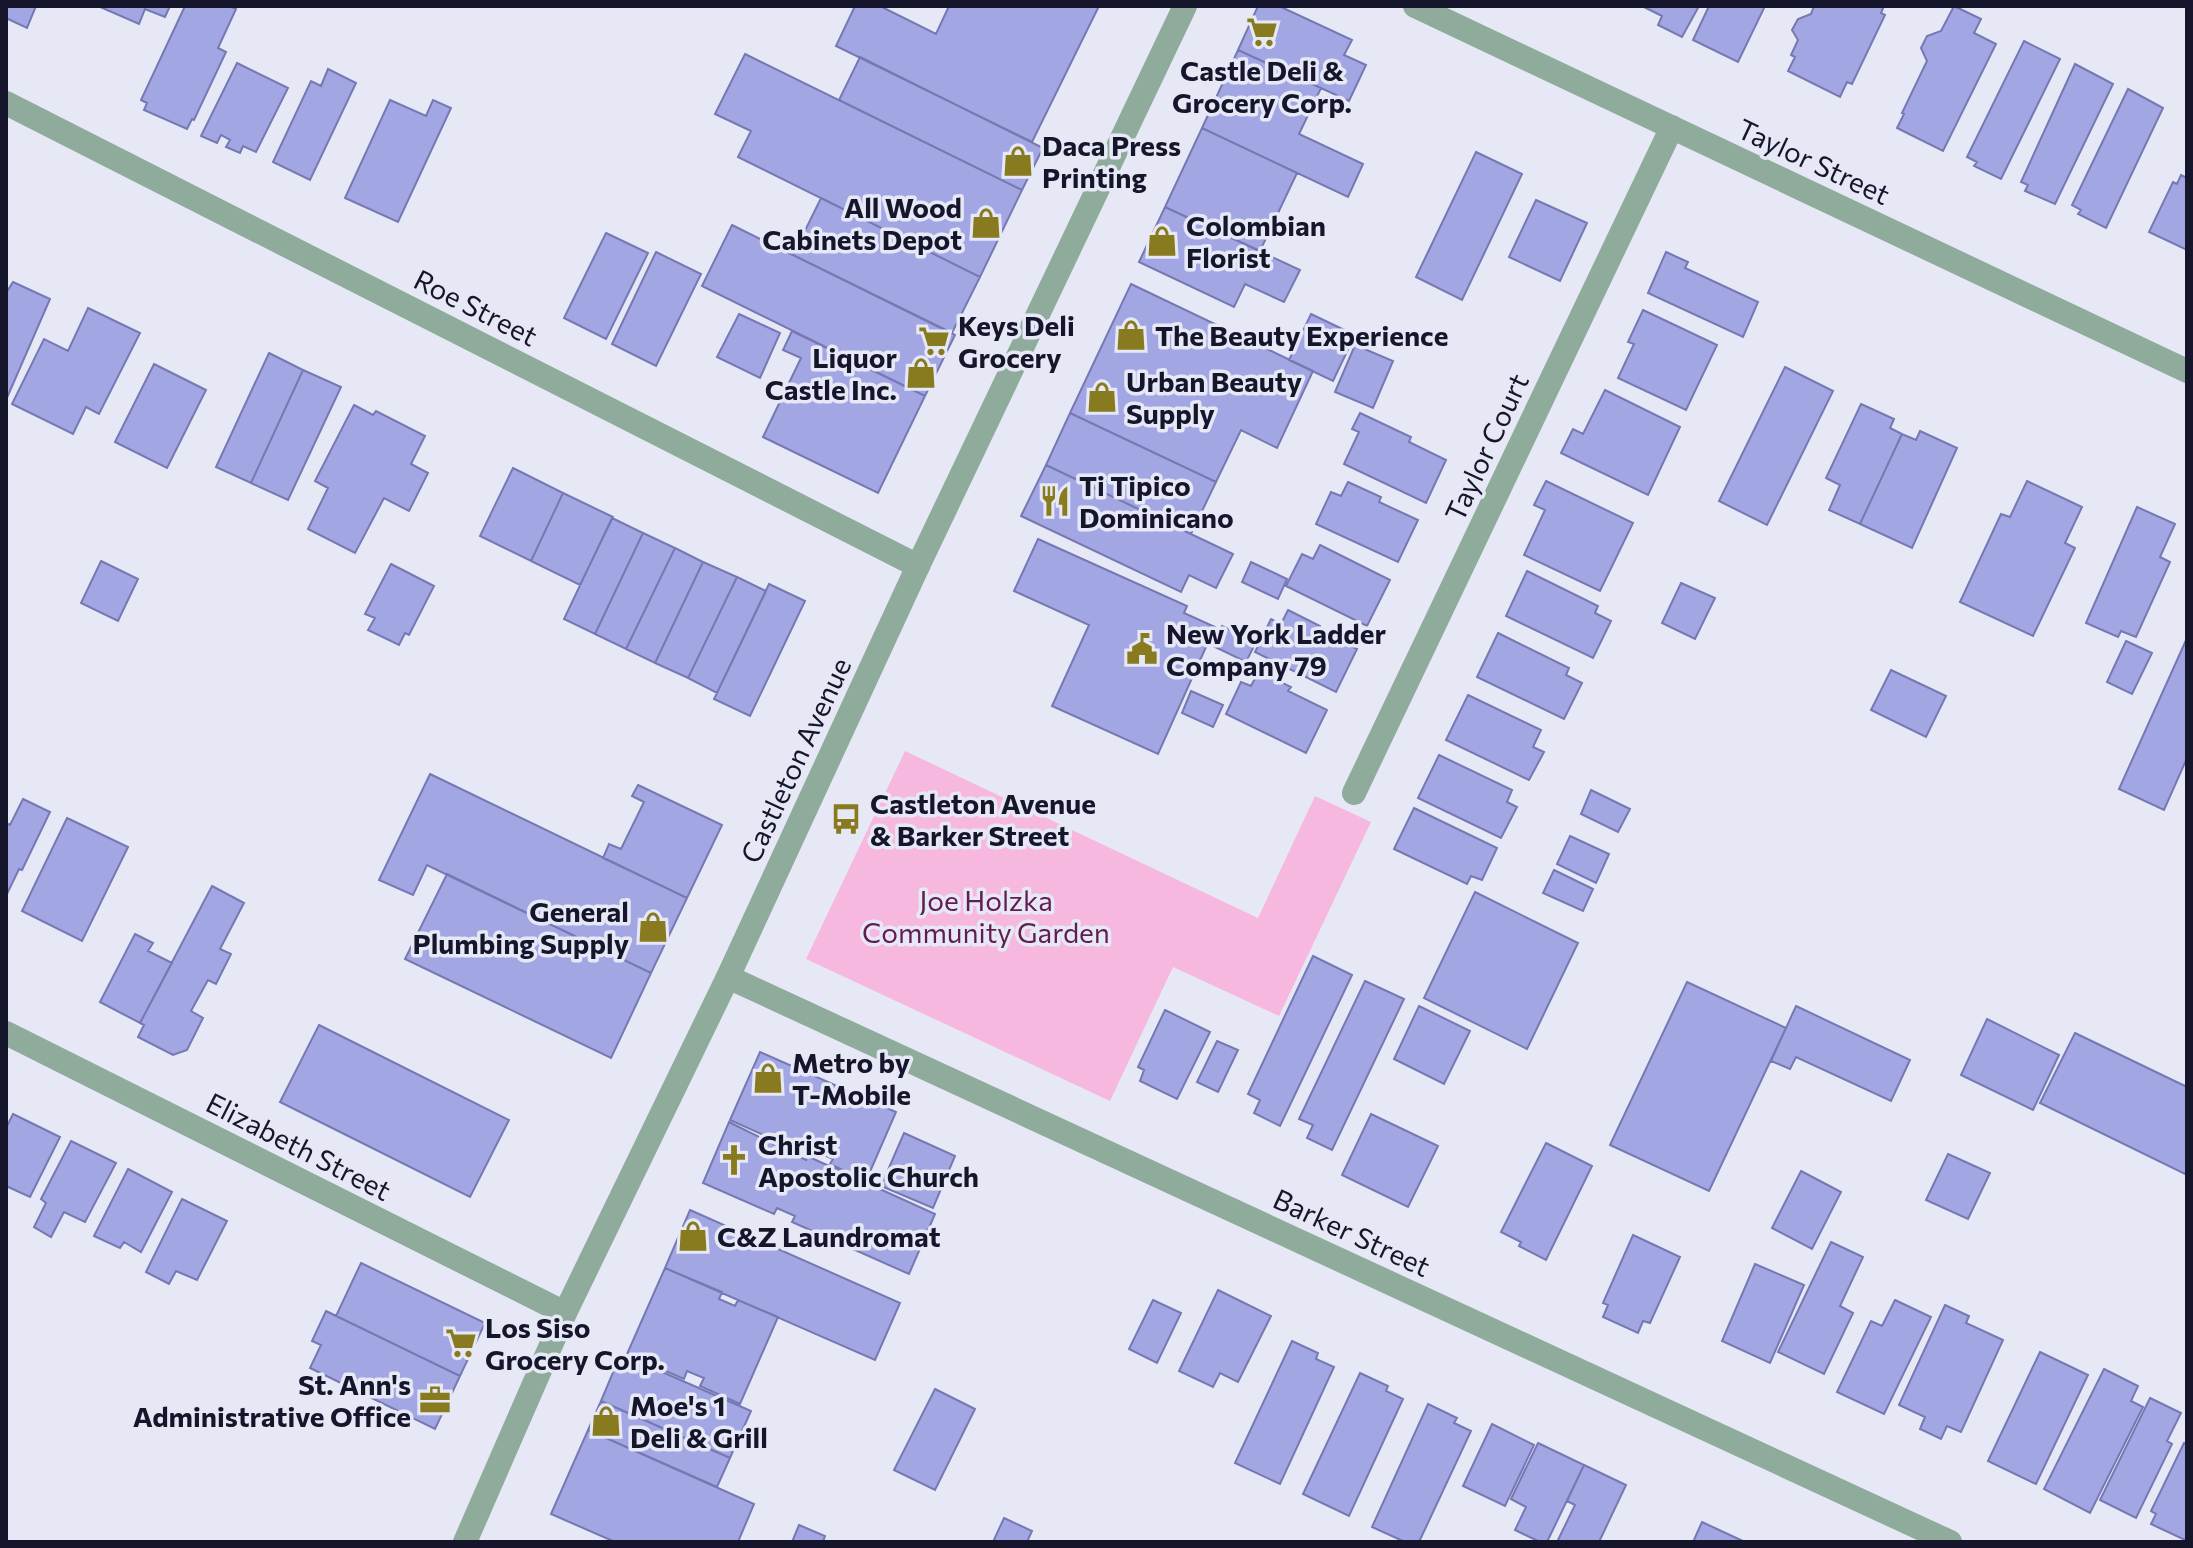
<svg xmlns="http://www.w3.org/2000/svg" width="2193" height="1548" viewBox="0 0 2193 1548" font-family="Commissioner,sans-serif">
<style>
.green{fill:#f6b8df}
.building{fill:#a2a6e3;stroke:#7578b3;stroke-width:2}
.lines{fill:none;stroke-linecap:round;stroke-linejoin:round}
.minor{stroke:#8eab9b;stroke-width:24}
.tertiary{stroke:#8eab9b;stroke-width:24}
.labels{text-anchor:middle;dominant-baseline:central;stroke-width:7;stroke-linejoin:round;paint-order:stroke}
.poi-label{font-size:28px;font-weight:bold;fill:#15152c;stroke:#e7e8f6;text-anchor:start}
.street-label{font-size:28px;fill:#15152c;stroke:#e7e8f6}
.park-label{font-size:28px;fill:#621c4f;stroke:#e7e8f6}
</style>
<rect width="100%" height="100%" fill="#e7e8f6"/>
<path class="green" d="M905,751l353,167 57,-122 56,26 -92,194 -106,-49 -63,134 -304,-142z"/>
<path class="building" d="M6,6h30l-9,22 -21,-10z
M98,6h72l-5,11 -20,-8 -6,15z
M185,6h44l7,3 -18,39 8,4 -32,68 -2,-1 -5,10 -43,-19 3,-7 -6,-3z
M855,6h25l56,28 13,-28h150l-67,136 -196,-96z
M1258,6h21l73,34 -8,15 22,10 -17,36 -111,-51z
M1642,6h57l-17,31 -24,-12 4,-9z
M1709,6h56l-27,56 -45,-22z
M1814,6h70l-3,7 4,2 -33,69 -5,-2 -7,15 -52,-26 7,-14 -4,-2 7,-15 -6,-10 6,-11 13,-5z
M1954,6l27,13 -7,14 22,11 -53,107 -46,-23 7,-14 -2,-1 25,-52 -6,-13 6,-12 14,-5z
M2024,41l36,18 -59,120 -27,-13 3,-4 -10,-5z
M1238,50l83,38 -22,46 64,30 -15,33 -146,-69z
M745,54l277,136 -42,87 -242,-120 13,-26 -36,-17z
M860,57l183,91 -21,42 -183,-90z
M237,63l51,25 -32,64 -13,-6 -3,7 -14,-6 4,-7 -9,-5 -4,8 -16,-7z
M2075,64l38,20 -58,120 -30,-13 3,-6 -7,-3z
M328,69l28,14 -46,97 -37,-18 38,-81 10,5z
M2128,89l35,19 -57,120 -28,-14 3,-4 -9,-5z
M390,100l36,16 7,-16 18,8 -53,114 -53,-24z
M1202,128l95,45 -37,78 -95,-44z
M1476,152l46,22 -60,126 -46,-23z
M2181,175l6,3v72l-38,-18 24,-50 4,2z
M821,198l159,79 -28,56 -159,-78z
M1536,200l51,23 -27,58 -51,-24z
M1165,207l135,63 -16,32 -39,-18 -11,23 -95,-45z
M732,225l223,110 -30,61 -223,-110z
M606,233l42,20 -42,86 -42,-21z
M656,252l45,22 -45,92 -44,-22z
M1666,252l22,10 -3,6 73,34 -15,35 -95,-44z
M13,282l37,17 -44,101v-107z
M1131,284l182,87 -36,77 -36,-18 -25,52 -146,-69z
M88,308l52,25 -41,81 -13,-7 -13,27 -61,-30 32,-65 24,12z
M1643,310l74,35 -31,65 -68,-32 16,-34 -6,-2z
M739,314l41,19 -20,45 -43,-21z
M1311,314l44,21 -22,46 -44,-21z
M792,331l133,65 -47,97 -115,-56 38,-79 -18,-8z
M1355,345l38,16 -20,47 -38,-16z
M269,353l34,17 -52,113 -35,-16z
M154,364l52,26 -39,78 -52,-26z
M1785,367l48,24 -66,134 -48,-24z
M303,370l38,17 -53,113 -37,-17z
M1605,390l75,37 -32,68 -87,-42 12,-24 10,5z
M1861,404l33,15 -4,9 12,6 -42,90 -31,-14 11,-25 -14,-7z
M354,405l19,10 3,-4 49,25 -14,28 17,9 -19,38 -25,-13 -29,55 -47,-24 20,-41 -13,-7z
M1070,413l146,69 -25,52 -145,-69z
M1360,413l51,24 -2,5 37,18 -20,43 -82,-39 15,-32 -7,-3z
M1920,431l37,17 -45,100 -52,-24 42,-90 14,6z
M1046,465l187,89 -17,34 -27,-13 -8,17 -160,-76z
M513,468l50,25 -32,68 -51,-25z
M1546,481l87,42 -33,68 -76,-36 21,-45 -11,-5z
M2027,481l55,26 -17,36 10,5 -42,88 -73,-34 41,-88 9,3z
M1348,482l33,15 -2,5 39,18 -20,42 -82,-38 15,-32 10,4z
M563,493l50,24 -33,68 -49,-24z
M2137,507l38,17 -15,33 10,5 -34,75 -15,-6 -3,6 -32,-14z
M612,518l31,15 -48,101 -31,-15z
M643,533l32,15 -49,101 -31,-15z
M1038,539l149,67 -3,7 31,14 -57,127 -106,-48 37,-81 -75,-34z
M1320,545l70,35 -23,46 -81,-40 16,-32 11,5z
M675,548l28,14 -48,101 -29,-14z
M101,561l37,18 -20,42 -37,-18z
M703,562l34,15 -49,101 -33,-15z
M1251,562l36,17 -9,20 -36,-17z
M391,564l43,22 -25,49 -4,-2 -6,12 -31,-15 7,-12 -10,-4z
M1527,571l71,35 -3,7 16,8 -18,37 -87,-42z
M737,577l29,14 -49,102 -29,-15z
M1681,583l34,15 -20,41 -33,-16z
M769,584l36,17 -55,115 -36,-17z
M1288,610l32,16 -1,4 38,19 -21,43 -81,-40 16,-33 10,5z
M1222,626l34,16 -10,20 -33,-16z
M1498,633l71,35 -3,7 16,8 -18,36 -87,-42z
M2187,638v120l-23,52 -45,-21z
M2126,641l26,12 -20,41 -25,-12z
M1891,670l55,26 -20,41 -55,-27z
M1259,671l32,16 -3,4 39,19 -21,43 -80,-39 15,-32 10,4z
M1191,691l32,14 -10,22 -31,-14z
M1468,695l73,35 -8,17 11,5 -15,28 -83,-40z
M1439,755l73,35 -5,12 10,5 -16,31 -83,-40z
M430,774l257,124 -36,75 -224,-108 -14,30 -34,-15z
M638,785l84,40 -35,73 -84,-40 6,-14 12,5 23,-47 -12,-6z
M1591,790l39,19 -12,23 -37,-18z
M23,799l27,13 -28,58 -3,-1 -13,27v-73l4,2z
M1414,808l83,40 -15,32 -11,-4 -4,8 -73,-35z
M67,818l61,29 -46,94 -60,-30z
M1570,836l39,18 -13,29 -39,-19z
M1554,870l39,19 -10,22 -40,-18z
M447,874l204,99 -40,85 -206,-99z
M212,886l32,17 -24,46 11,5 -15,30 -8,-4 -17,31 12,7 -16,32 -14,5 -35,-18 6,-12 -4,-2z
M1475,892l103,51 -51,106 -103,-51z
M135,934l18,9 -5,8 24,12 -32,60 -40,-21z
M1313,956l39,19 -72,151 -26,-13 6,-13 -12,-6z
M1365,981l39,18 -72,151 -25,-12 6,-13 -14,-6z
M1687,982l99,46 -77,163 -99,-46z
M1419,1006l51,25 -26,53 -50,-25z
M1796,1006l114,54 -19,41 -95,-44 -6,12 -19,-8z
M1165,1010l45,22 -33,67 -37,-18 4,-11 -6,-3z
M1987,1019l72,36 -26,55 -72,-35z
M319,1025l190,95 -39,77 -190,-95z
M2075,1033l112,54v88l-147,-72z
M1217,1041l21,9 -20,42 -21,-10z
M760,1052l136,60 -30,69 -36,-17 3,-5 -33,-15 -3,6 -67,-30z
M13,1114l47,23 -30,60 -24,-11v-58z
M1371,1114l67,32 -30,61 -66,-32z
M729,1122l77,38 1,-4 128,58 -26,60 -117,-52 3,-6 -18,-8 -3,6 -71,-31z
M904,1133l51,23 -22,52 -52,-22z
M71,1141l45,22 -31,59 -21,-10 -13,25 -17,-10 12,-24 -5,-4z
M1546,1143l46,23 -46,94 -27,-14 2,-4 -20,-10z
M1948,1154l42,19 -22,46 -42,-19z
M128,1169l44,23 -31,60 -17,-10 -4,6 -26,-12z
M1801,1171l40,21 -29,57 -40,-21z
M182,1199l45,22 -30,59 -21,-9 -7,13 -23,-12z
M690,1210l210,93 -25,57 -210,-92z
M1633,1235l47,22 -30,66 -7,-2 -5,12 -35,-16 5,-12 -5,-2z
M1831,1242l32,15 -23,49 13,7 -29,61 -46,-22z
M361,1263l124,60 -25,53 -124,-60z
M1755,1264l49,21 -34,78 -48,-22z
M665,1268l57,24 -3,7 16,7 3,-6 40,17 -38,87 -40,-18 4,-8 -17,-7 -3,8 -57,-25z
M1218,1290l53,26 -33,66 -18,-9 -7,14 -34,-16z
M1153,1300l28,13 -24,50 -28,-14z
M1895,1300l36,17 -47,97 -47,-22 34,-71 11,5z
M1945,1305l24,11 -3,7 37,17 -42,92 -14,-6 -6,13 -21,-10 5,-12 -26,-12z
M326,1311l134,65 -25,53 -125,-61 11,-23 -9,-4z
M1292,1341l26,12 -2,6 18,8 -54,117 -45,-21z
M2040,1352l48,23 -52,109 -48,-23z
M626,1356l125,55 -21,47 -129,-57 13,-31 5,2z
M2104,1369l34,17 -7,15 12,6 -53,106 -46,-24z
M1360,1373l28,13 -2,5 17,8 -54,117 -46,-22z
M935,1389l40,20 -40,81 -41,-20z
M2150,1398l31,15 -14,28 5,3 -36,74 -36,-18z
M601,1401l129,57 -13,29 -129,-57z
M1428,1404l29,14 -3,5 17,8 -52,111h-14l-33,-15z
M1492,1424l42,21 -29,61 -42,-20z
M588,1430l166,74 -16,38h-123l-64,-28z
M1538,1443l46,22 -37,77h-7l-25,-12 11,-23 -15,-8z
M2184,1443l3,1v97l-36,-17 5,-10 -5,-3z
M1584,1465l42,20 -27,57h-42l18,-37 -8,-4z
M1004,1518l28,13 -5,11h-34z
M1702,1522l43,20h-52z
M799,1525l26,11 -2,6h-31z"/>
<g class="lines">
<path class="minor" d="M1415,6l772,365
M6,103l912,463
M1354,793l318,-666
M728,977l1222,565
M6,1033l559,280"/>
<path class="tertiary" d="M465,1542l100,-229 163,-336 190,-411 267,-560"/>
</g>
<defs>
<symbol id="supermarket-bare" viewBox="-9 -9 18 18"><path d="M-6-5.5h2.5l.6 2H6L4.5 2H-2.5L-4.4-4H-6ZM-1.5 3.2a1.3 1.3 0 1 0 .1 0ZM3 3.2a1.3 1.3 0 1 0 .1 0Z" fill="#877a1f" stroke="#e7e8f6" stroke-width="2.5" paint-order="stroke"/></symbol>
<symbol id="shop-bare" viewBox="-9 -9 18 18"><path d="M-5-2.5h2.3a2.7 3.5 0 0 1 5.4 0H5L5.5 6h-11ZM-1.5-2.5h3a1.5 2.3 0 0 0-3 0Z" fill="#877a1f" stroke="#e7e8f6" stroke-width="2.5" paint-order="stroke"/></symbol>
<symbol id="restaurant-bare" viewBox="-9 -9 18 18"><path d="M-5-6h1v4h1v-4h1v4h1v-4h1v5L-1.5 .5V6h-2V.5L-5-1ZM5-6V6H3V1.5H1.5Q1.5-4 5-6Z" fill="#877a1f" stroke="#e7e8f6" stroke-width="2.5" paint-order="stroke"/></symbol>
<symbol id="civic-bare" viewBox="-9 -9 18 18"><path d="M-.6-6.5H3V-4.5H.6V-3L4-1V1h2V6H-6V1h2V-1L-.6-3ZM-1.2 2.5V6h2.4V2.5Z" fill="#877a1f" stroke="#e7e8f6" stroke-width="2.5" paint-order="stroke"/></symbol>
<symbol id="bus-bare" viewBox="-9 -9 18 18"><path d="M-5-6H5V4H4V6H2V4H-2V6H-4V4H-5ZM-3.5-4V0h7V-4ZM-3.5 1.2v1.5H-2V1.2ZM2 1.2v1.5H3.5V1.2Z" fill="#877a1f" stroke="#e7e8f6" stroke-width="2.5" paint-order="stroke"/></symbol>
<symbol id="church-bare" viewBox="-9 -9 18 18"><path d="M-1.2-6h2.4v3.5h3.3v2.4h-3.3V6h-2.4V-.1h-3.3v-2.4h3.3Z" fill="#877a1f" stroke="#e7e8f6" stroke-width="2.5" paint-order="stroke"/></symbol>
<symbol id="office-bare" viewBox="-9 -9 18 18"><path d="M-6-3h4V-5.5h4V-3h4V5H-6ZM-1-4.5V-3h2v-1.5ZM-6 0V1H6V0Z" fill="#877a1f" stroke="#e7e8f6" stroke-width="2.5" paint-order="stroke"/></symbol>
</defs>
<g fill-rule="evenodd">
<use href="#supermarket-bare" x="1240" y="10" width="44" height="44"/>
<use href="#shop-bare" x="996" y="139" width="44" height="44"/>
<use href="#shop-bare" x="964" y="201" width="44" height="44"/>
<use href="#shop-bare" x="1140" y="219" width="44" height="44"/>
<use href="#shop-bare" x="1109" y="313" width="44" height="44"/>
<use href="#supermarket-bare" x="912" y="319" width="44" height="44"/>
<use href="#shop-bare" x="899" y="351" width="44" height="44"/>
<use href="#shop-bare" x="1080" y="375" width="44" height="44"/>
<use href="#restaurant-bare" x="1033" y="479" width="44" height="44"/>
<use href="#civic-bare" x="1120" y="627" width="44" height="44"/>
<use href="#bus-bare" x="824" y="797" width="44" height="44"/>
<use href="#shop-bare" x="631" y="905" width="44" height="44"/>
<use href="#shop-bare" x="746" y="1056" width="44" height="44"/>
<use href="#church-bare" x="712" y="1138" width="44" height="44"/>
<use href="#shop-bare" x="671" y="1214" width="44" height="44"/>
<use href="#supermarket-bare" x="439" y="1321" width="44" height="44"/>
<use href="#office-bare" x="413" y="1378" width="44" height="44"/>
<use href="#shop-bare" x="584" y="1399" width="44" height="44"/>
</g>
<g class="labels">
<g class="poi-label">
<text x="1262" y="70" text-anchor="middle">Castle Deli &amp;<tspan x="1262" dy="32">Grocery Corp.</tspan></text>
<text x="1042" y="145">Daca Press<tspan x="1042" dy="32">Printing</tspan></text>
<text x="962" y="207" text-anchor="end">All Wood<tspan x="962" dy="32">Cabinets Depot</tspan></text>
<text x="1186" y="225">Colombian<tspan x="1186" dy="32">Florist</tspan></text>
<text x="958" y="325">Keys Deli<tspan x="958" dy="32">Grocery</tspan></text>
<text x="1155" y="335">The Beauty Experience</text>
<text x="897" y="357" text-anchor="end">Liquor<tspan x="897" dy="32">Castle Inc.</tspan></text>
<text x="1126" y="381">Urban Beauty<tspan x="1126" dy="32">Supply</tspan></text>
<text x="1079" y="485">Ti Tipico<tspan x="1079" dy="32">Dominicano</tspan></text>
<text x="1166" y="633">New York Ladder<tspan x="1166" dy="32">Company 79</tspan></text>
<text x="870" y="803">Castleton Avenue<tspan x="870" dy="32">&amp; Barker Street</tspan></text>
<text x="629" y="911" text-anchor="end">General<tspan x="629" dy="32">Plumbing Supply</tspan></text>
<text x="792" y="1062">Metro by<tspan x="792" dy="32">T-Mobile</tspan></text>
<text x="758" y="1144">Christ<tspan x="758" dy="32">Apostolic Church</tspan></text>
<text x="717" y="1236">C&amp;Z Laundromat</text>
<text x="485" y="1327">Los Siso<tspan x="485" dy="32">Grocery Corp.</tspan></text>
<text x="411" y="1384" text-anchor="end">St. Ann's<tspan x="411" dy="32">Administrative Office</tspan></text>
<text x="630" y="1405">Moe's 1<tspan x="630" dy="32">Deli &amp; Grill</tspan></text>
</g>
<g class="street-label">
<text transform="translate(1814 161) rotate(25)">Taylor Street</text>
<text transform="translate(476 307) rotate(27)">Roe Street</text>
<text transform="translate(1486 447) rotate(-65)">Taylor Court</text>
<text transform="translate(795 760) rotate(-65)">Castleton Avenue</text>
<text transform="translate(299 1146) rotate(27)">Elizabeth Street</text>
<text transform="translate(1352 1232) rotate(25)">Barker Street</text>
</g>
<g class="park-label">
<text x="986" y="900">Joe Holzka<tspan x="986" dy="32">Community Garden</tspan></text>
</g>
</g>
<rect width="2193" height="1548" fill="none" stroke="#15152c" stroke-width="16"/>
</svg>
